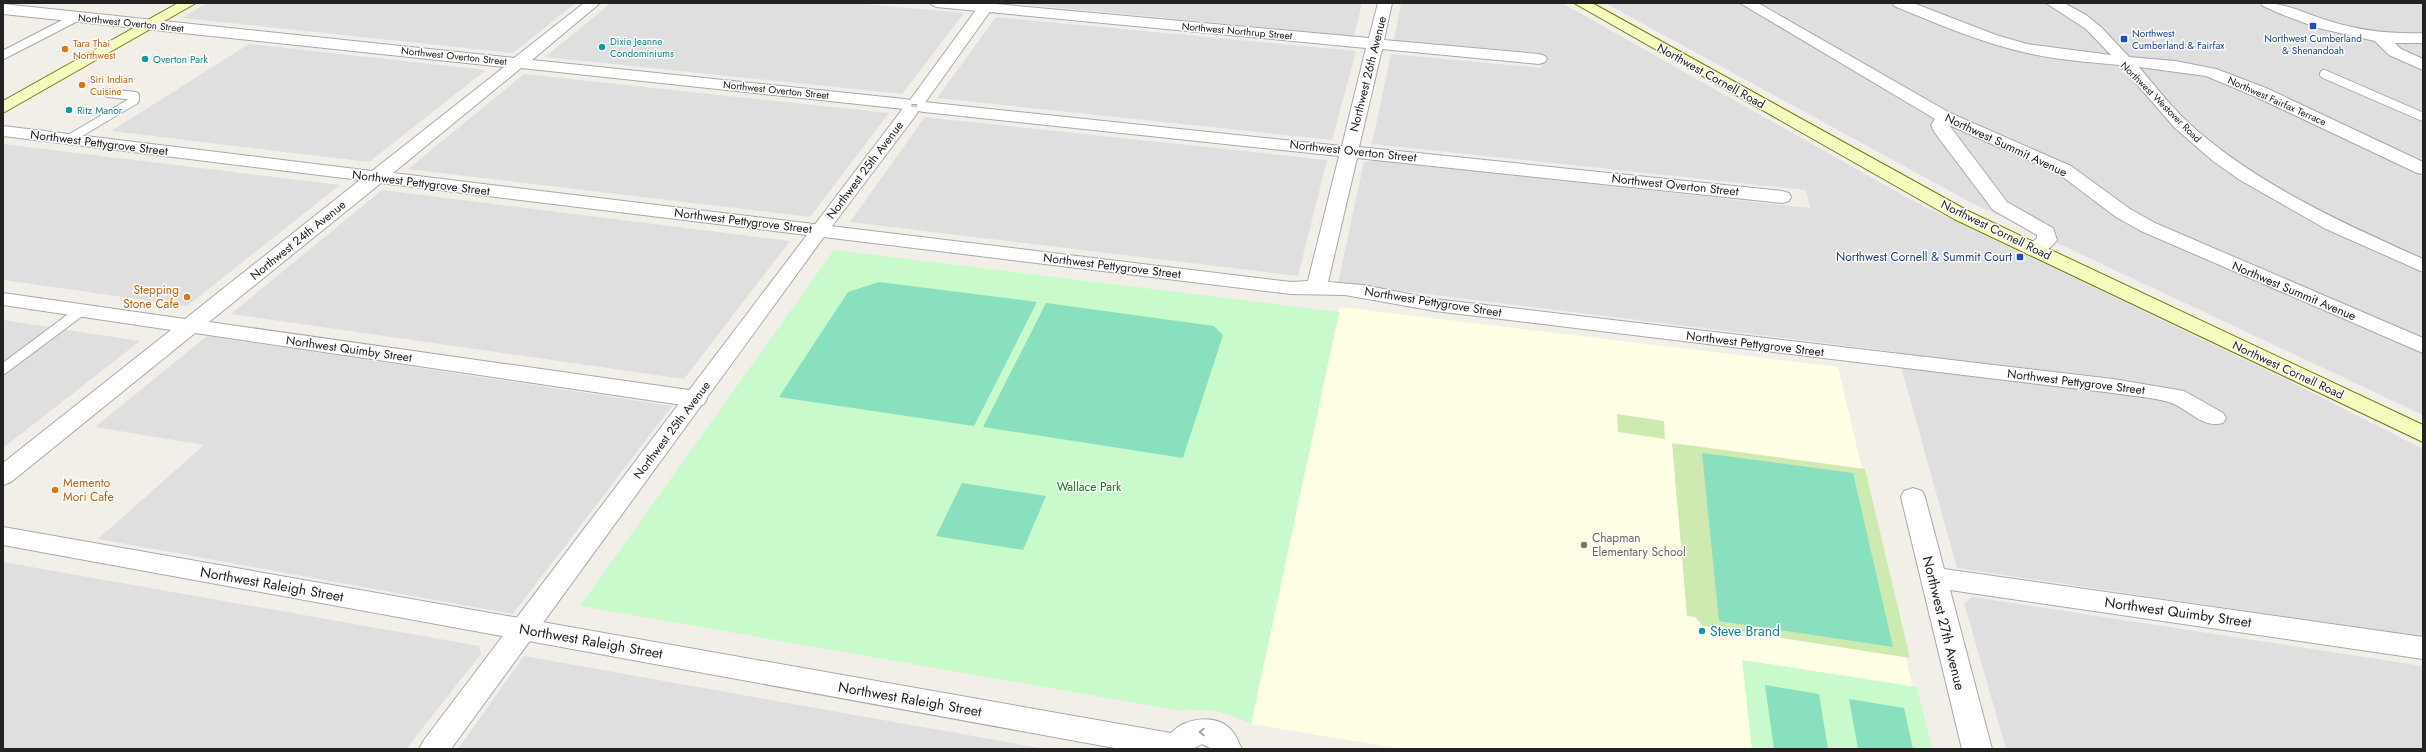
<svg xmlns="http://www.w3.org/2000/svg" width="2426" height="752" viewBox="0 0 2426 752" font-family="Jost,sans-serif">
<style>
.residential{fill:#e0dfdf}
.education{fill:#ffffe5}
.grass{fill:#cdebb0}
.park{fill:#c8facc}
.pitch{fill:#88e0be}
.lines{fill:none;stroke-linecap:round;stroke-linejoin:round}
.service-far1-casing{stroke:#a9a9a9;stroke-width:10}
.service-casing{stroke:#a9a9a9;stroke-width:12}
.minor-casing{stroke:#a9a9a9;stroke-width:2}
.tertiary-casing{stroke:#a9a9a9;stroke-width:2}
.secondary-casing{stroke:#707d05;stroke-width:2}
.service-far1{stroke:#fff;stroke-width:8}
.service{stroke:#fff;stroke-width:10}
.minor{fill:#fff;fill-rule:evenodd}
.tertiary{fill:#fff;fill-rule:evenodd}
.secondary{fill:#f7fabf;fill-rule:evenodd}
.oneway{stroke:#9c9c9c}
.transit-dot{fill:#1a4fb4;stroke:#fff;stroke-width:1.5}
.culture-dot{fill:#0f9aa8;stroke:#fff;stroke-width:1.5}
.food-dot{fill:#e8710a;stroke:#fff;stroke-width:1.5}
.education-dot{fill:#8d6e63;stroke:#fff;stroke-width:1.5}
.labels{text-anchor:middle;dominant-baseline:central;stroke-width:3;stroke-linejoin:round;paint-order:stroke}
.far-street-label{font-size:10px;fill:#222;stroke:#fff}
.far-transit-label{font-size:10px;fill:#164399;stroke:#fff;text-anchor:start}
.far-culture-label{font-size:10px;fill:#0d838f;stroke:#fff;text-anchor:start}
.far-food-label{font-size:10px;fill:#c56008;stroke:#fff;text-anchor:start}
.street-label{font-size:12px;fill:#222;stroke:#fff}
.transit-label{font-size:12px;fill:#164399;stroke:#fff;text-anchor:end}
.food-label{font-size:12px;fill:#c56008;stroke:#fff;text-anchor:end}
.park-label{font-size:12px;fill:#0c8416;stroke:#fff}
.education-label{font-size:12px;fill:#785e54;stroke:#fff;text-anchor:start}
.near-street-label{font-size:14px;fill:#222;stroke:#fff}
.near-culture-label{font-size:14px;fill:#0d838f;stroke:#fff;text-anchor:start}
</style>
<rect width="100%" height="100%" fill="#f2efe9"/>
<path class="residential" d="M207,3h369l-63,50 -331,-35z
M611,3h243l110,10 -62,81 -357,-37z
M1009,3h353l-8,33z
M1401,3h161l353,199 376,180 132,67v188l-466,-69 -60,-216 -559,-69 26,-121 11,-2 435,48 -4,-18 -434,-46 19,-90 150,14v-15l-147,-13z
M1605,3h818v412l-453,-213z
M996,17l360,34 -24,89 -395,-42z
M249,44l237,26 -117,92 -258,-31z
M524,74l365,39 -79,104 -402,-48z
M925,117l402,43 -29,116 -448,-54z
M3,144l337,41 -153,121 -184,-26z
M382,190l408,51 -106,138 -453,-65z
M3,320l137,21 -137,107z
M207,336l465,70 -159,208 -415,-75 106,-94 -109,-18z
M3,562l476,84 2,8 -75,95h-403z
M1973,597l450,69v83h-417l-42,-146z
M524,656l522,93h-588z"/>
<path class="education" d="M1340,307l498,60 89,382h-524l-152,-25z"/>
<path class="grass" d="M1617,414l47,7 1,18 -47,-7z
M1672,443l193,26 45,189 -207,-32 -8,-9 -8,-1z"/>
<path class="park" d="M834,250l505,62 -88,412c-26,-12 -40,-17 -69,-13l-602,-105z
M1742,660l175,27 15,62h-180z"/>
<path class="pitch" d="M879,282l158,20 -63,124 -195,-29 69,-105z
M1046,303l168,23 9,9 -40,123 -200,-31z
M1702,453l151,20 40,174 -174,-26z
M962,483l84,13 -23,54 -87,-14z
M1765,685l54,9 9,55h-54z
M1849,699l55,9 9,41h-55z"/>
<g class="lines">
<defs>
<path id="service-far1" d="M3,55l74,-38
M2324,74l99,43
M69,139l66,-39v-4l-27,-3"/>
<path id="service" d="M3,369l79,-59"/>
<path id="minor" d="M584,3h16l-68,57 372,39 6,1 2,4 -2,4 -6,1 -383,-41 -128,105 898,109 17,-1 31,-125 -415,-44 -6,-1 -2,-4 2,-4 6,-1 418,44 24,-98 -430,-41 -7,-4h55l385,35 9,-35h14l-8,37 155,14 6,2 2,3 -2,3 -6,2 -157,-15 -23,98 423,44 7,2 2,4 -2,4 -7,2 -425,-45 -29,124 35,3 72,14 678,80 71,12 39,22 3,5 -3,5c-21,6 -35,-15 -54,-21 -18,-5 -38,-6 -56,-9l-678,-82 -90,-16 -54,-1 -910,-111 -172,139 487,69 8,3 3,5 -3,5 -8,3 -501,-74 -184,149 -8,3v-22l168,-133 -168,-25v-12l182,26 175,-139 -357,-44v-10l369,45 132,-104 -501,-53v-10l511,54z
M1740,3h18l192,110 121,53 59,43 25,14 268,115v15l-282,-122 -25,-14 -57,-43 -110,-49 58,77 46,26 4,12c-7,10 -18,17 -30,14l-3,-4 13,-12v-3l-44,-25 -58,-77 -4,-8 4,-6z
M1892,3h21l83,32 31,9 84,11 -25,-26 -40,-26h18l22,12 15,12 28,30 46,4 41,8 50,19 157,74v12l-6,-1 -163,-77 -48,-20 -67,-9c19,23 38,47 62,67 66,55 144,90 222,125v13l-97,-43 -86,-49 -27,-19 -38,-33 -55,-63c-33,-3 -65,-5 -97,-13 -44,-10 -87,-29 -129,-46z
M2261,3c27,0 42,10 68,18 31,10 62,13 94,12v10h-28l6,6 22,10v11l-34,-15 -14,-14 -57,-13 -37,-14 -18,-8z
M1913,488l9,3 3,6 19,72 479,68v22l-473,-69 42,159h-30l-61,-252 3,-6z
M3,527l1168,206c15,-16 47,-20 62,-1 4,5 6,12 9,17h-30l-10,-5 -9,5h-73l-1117,-204z"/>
<path id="tertiary" d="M981,3h15l-72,101h-12l-2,-4z
M910,106l6,1 2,4 -2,4 -90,119 -375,515h-32l5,-9 480,-633z"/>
<path id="secondary" d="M178,3h18l-193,110v-12z
M1574,3h18l376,208 455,214v17l-469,-223z"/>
</defs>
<use href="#service-far1" class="service-far1-casing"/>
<use href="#service" class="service-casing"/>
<use href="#minor" class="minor-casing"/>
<use href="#tertiary" class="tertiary-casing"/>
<use href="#secondary" class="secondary-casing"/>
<use href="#service-far1" class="service-far1"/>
<use href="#service" class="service"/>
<use href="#minor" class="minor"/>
<use href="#tertiary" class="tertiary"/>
<use href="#secondary" class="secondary"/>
</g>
<defs><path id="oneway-chevron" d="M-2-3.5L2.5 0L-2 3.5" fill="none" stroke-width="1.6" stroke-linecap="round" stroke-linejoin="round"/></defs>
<use class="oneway" href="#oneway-chevron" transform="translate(1202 732) rotate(-180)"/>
<g class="transit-dot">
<rect x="2309" y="22" width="8" height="8" rx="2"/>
<rect x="2120" y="35" width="8" height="8" rx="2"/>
<rect x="2016" y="253" width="8" height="8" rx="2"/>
</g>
<g class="culture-dot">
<circle cx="602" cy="47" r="4"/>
<circle cx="145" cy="59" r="4"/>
<circle cx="69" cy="110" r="4"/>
<circle cx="1702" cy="631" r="4"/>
</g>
<g class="food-dot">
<circle cx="65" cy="49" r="4"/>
<circle cx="82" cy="85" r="4"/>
<circle cx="187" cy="297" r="4"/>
<circle cx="55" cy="490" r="4"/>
</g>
<circle class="education-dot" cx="1584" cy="545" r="4"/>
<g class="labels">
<g class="far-street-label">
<text transform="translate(131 23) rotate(6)">Northwest Overton Street</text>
<text transform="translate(1237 31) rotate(5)">Northwest Northrup Street</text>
<text transform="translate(454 56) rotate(6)">Northwest Overton Street</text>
<text transform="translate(776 90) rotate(6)">Northwest Overton Street</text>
<text transform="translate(2277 101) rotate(24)">Northwest Fairfax Terrace</text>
<text transform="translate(2161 102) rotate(45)">Northwest Westover Road</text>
</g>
<g class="far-transit-label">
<text x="2132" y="33">Northwest<tspan x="2132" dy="12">Cumberland &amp; Fairfax</tspan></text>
<text x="2313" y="38" text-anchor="middle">Northwest Cumberland<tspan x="2313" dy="12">&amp; Shenandoah</tspan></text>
</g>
<g class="far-culture-label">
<text x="610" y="41">Dixie Jeanne<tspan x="610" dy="12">Condominiums</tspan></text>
<text x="153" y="59">Overton Park</text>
<text x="77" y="110">Ritz Manor</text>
</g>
<g class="far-food-label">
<text x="73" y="43">Tara Thai<tspan x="73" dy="12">Northwest</tspan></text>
<text x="90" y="79">Siri Indian<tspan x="90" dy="12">Cuisine</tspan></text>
</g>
<g class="street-label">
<text transform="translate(1368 74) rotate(-76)">Northwest 26th Avenue</text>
<text transform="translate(1711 76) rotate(29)">Northwest Cornell Road</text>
<text transform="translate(99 143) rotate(7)">Northwest Pettygrove Street</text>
<text transform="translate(2006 145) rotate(25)">Northwest Summit Avenue</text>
<text transform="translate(1353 151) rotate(6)">Northwest Overton Street</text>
<text transform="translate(865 170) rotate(-53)">Northwest 25th Avenue</text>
<text transform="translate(421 183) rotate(7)">Northwest Pettygrove Street</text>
<text transform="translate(1675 185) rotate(6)">Northwest Overton Street</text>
<text transform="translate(743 221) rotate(7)">Northwest Pettygrove Street</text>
<text transform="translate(1996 230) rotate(26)">Northwest Cornell Road</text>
<text transform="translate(298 240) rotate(-39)">Northwest 24th Avenue</text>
<text transform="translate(1112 266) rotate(7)">Northwest Pettygrove Street</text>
<text transform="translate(2294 291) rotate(23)">Northwest Summit Avenue</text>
<text transform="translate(1433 302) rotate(9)">Northwest Pettygrove Street</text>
<text transform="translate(1755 344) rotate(7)">Northwest Pettygrove Street</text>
<text transform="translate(349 349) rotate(8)">Northwest Quimby Street</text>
<text transform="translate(2288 370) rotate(25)">Northwest Cornell Road</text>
<text transform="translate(2076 382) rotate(7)">Northwest Pettygrove Street</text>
<text transform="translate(672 430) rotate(-53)">Northwest 25th Avenue</text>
</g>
<g class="transit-label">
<text x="2012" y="257">Northwest Cornell &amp; Summit Court</text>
</g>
<g class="food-label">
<text x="179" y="290">Stepping<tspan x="179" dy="14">Stone Cafe</tspan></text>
<text x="63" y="483" text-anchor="start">Memento<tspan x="63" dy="14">Mori Cafe</tspan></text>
</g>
<g class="park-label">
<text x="1089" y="487">Wallace Park</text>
</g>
<g class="education-label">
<text x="1592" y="538">Chapman<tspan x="1592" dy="14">Elementary School</tspan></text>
</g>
<g class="near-street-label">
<text transform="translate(272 584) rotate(10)">Northwest Raleigh Street</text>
<text transform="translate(2178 612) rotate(8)">Northwest Quimby Street</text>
<text transform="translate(1944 623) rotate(76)">Northwest 27th Avenue</text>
<text transform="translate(591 641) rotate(10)">Northwest Raleigh Street</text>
<text transform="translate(910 699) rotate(10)">Northwest Raleigh Street</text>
</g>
<g class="near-culture-label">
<text x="1710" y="631">Steve Brand</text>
</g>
</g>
<rect width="2426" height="752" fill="none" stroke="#222222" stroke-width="8"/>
</svg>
